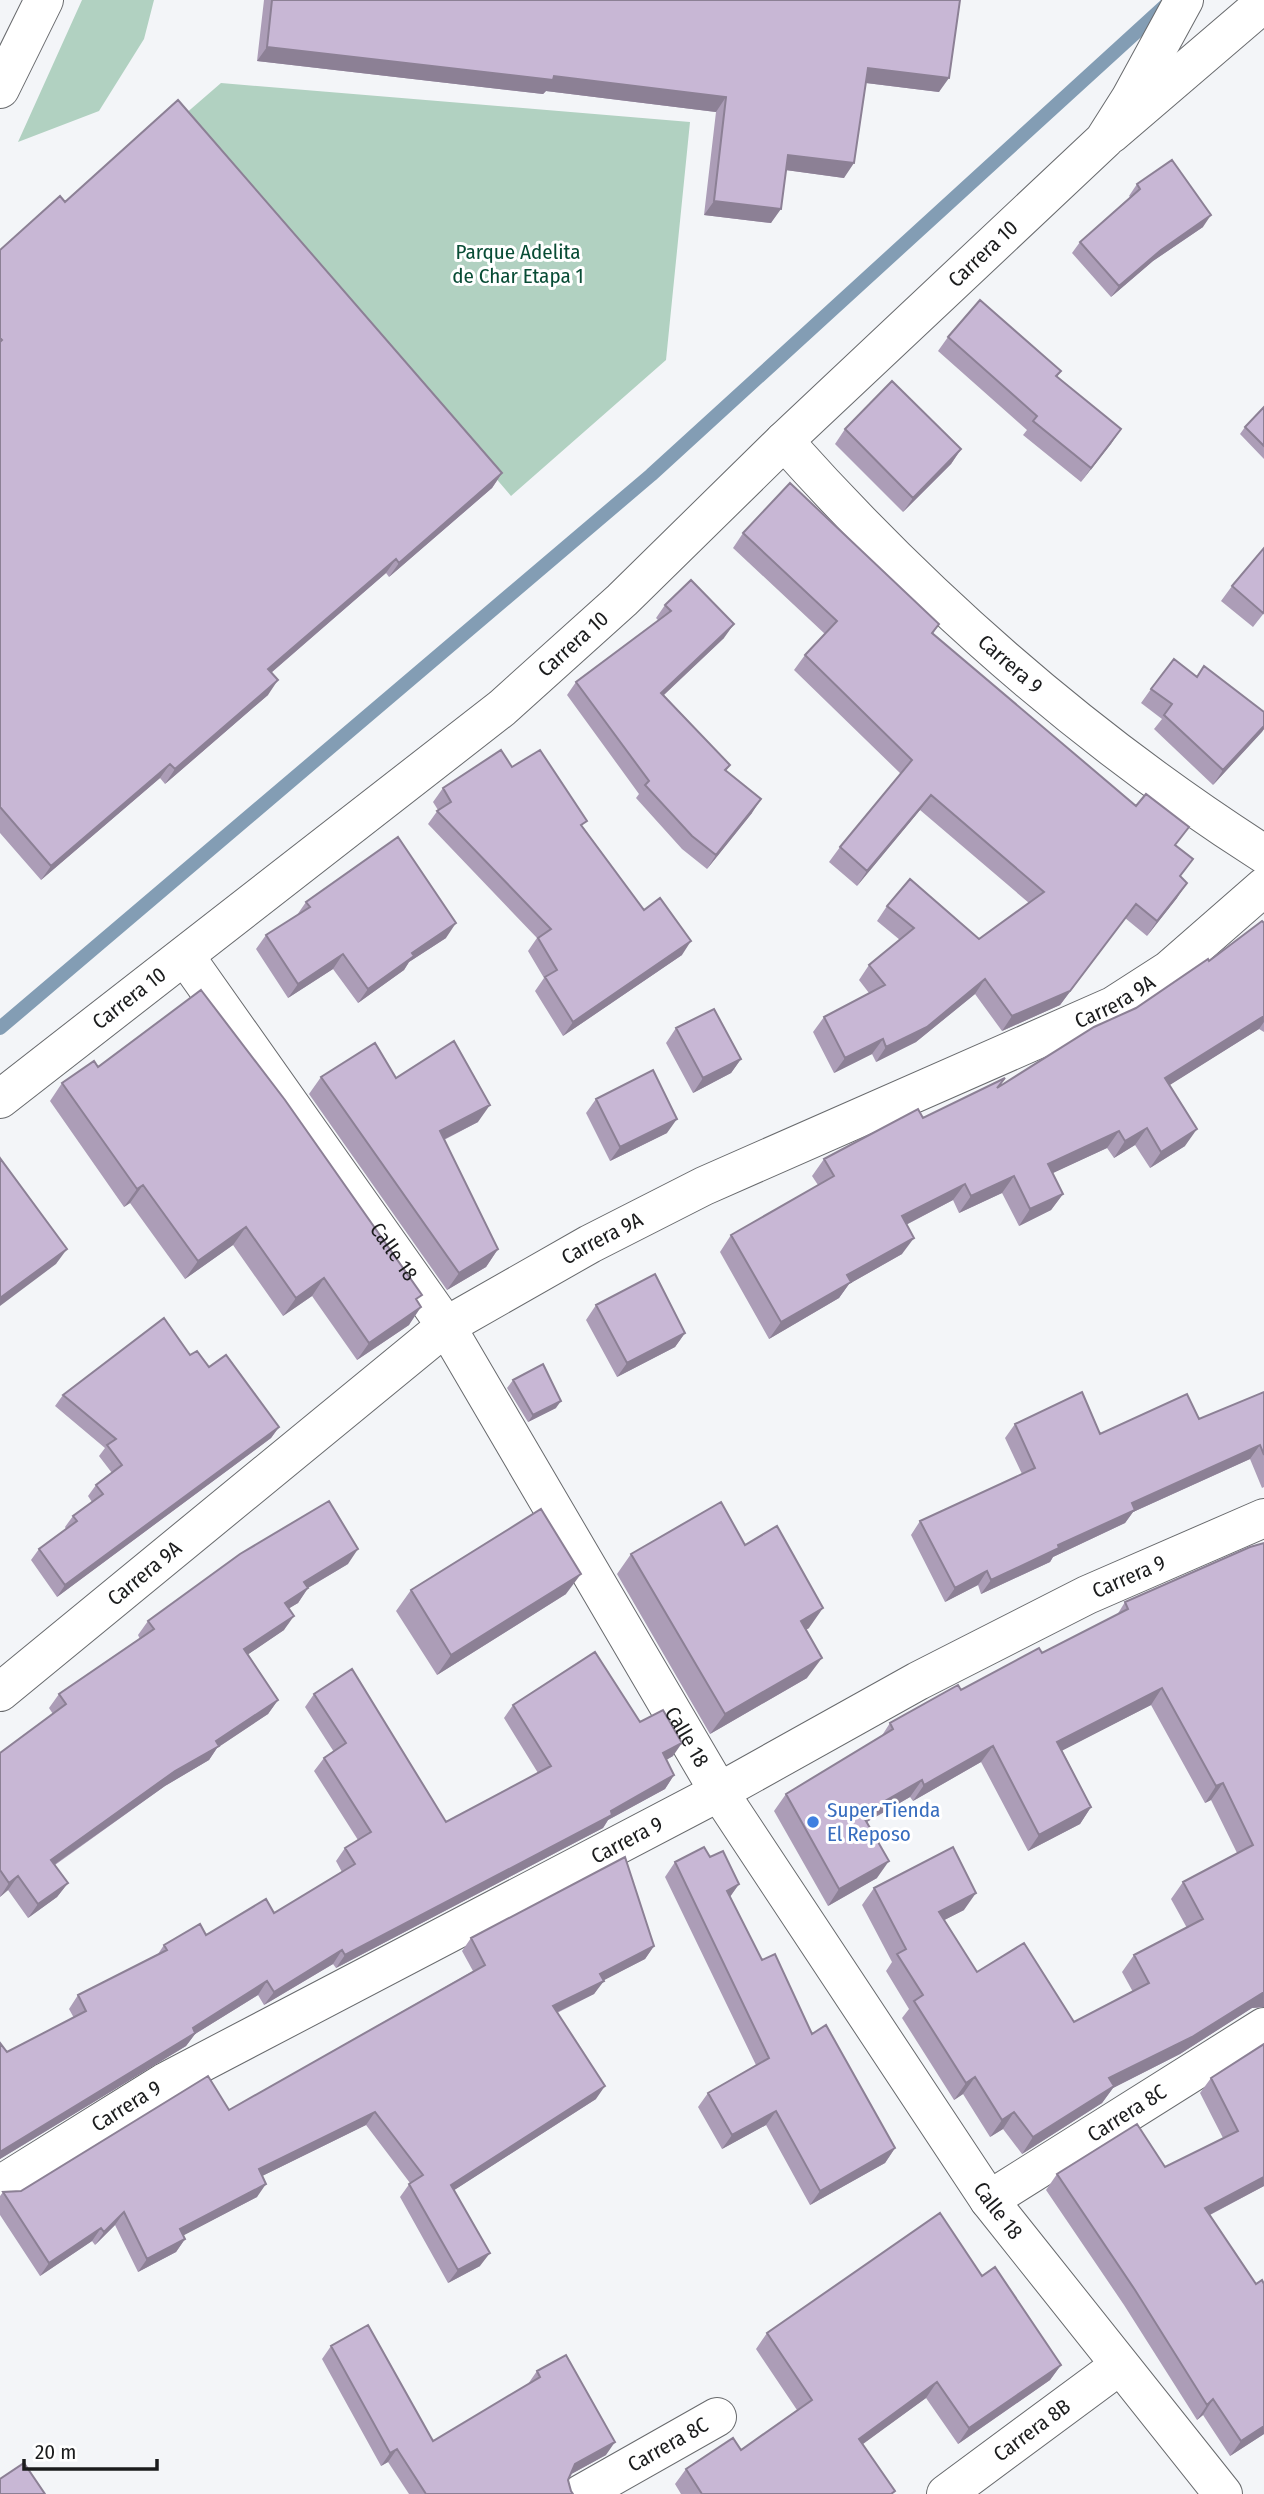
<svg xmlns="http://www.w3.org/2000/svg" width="1264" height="2494" viewBox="0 0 1264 2494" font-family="'Fira Sans Condensed',sans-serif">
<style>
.green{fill:#b1d1c1}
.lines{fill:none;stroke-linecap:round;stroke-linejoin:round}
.stream{stroke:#839db4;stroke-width:14}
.street-casing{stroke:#686a6d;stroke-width:40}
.secondary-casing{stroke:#686a6d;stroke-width:40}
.street{stroke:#fff;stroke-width:38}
.secondary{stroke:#fff;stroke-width:38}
.wall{fill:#ac9db7}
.shaded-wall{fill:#8c8095}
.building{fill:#c8b7d5;stroke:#8c8095;stroke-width:2}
.shop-dot{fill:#3f7fe0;stroke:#fff;stroke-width:2.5}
.labels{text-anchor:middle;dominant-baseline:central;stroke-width:6;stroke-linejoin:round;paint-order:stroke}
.park-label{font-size:21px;fill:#084c35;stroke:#fff}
.street-label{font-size:21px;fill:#1b1c1d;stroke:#fff}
.shop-label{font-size:21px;fill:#366cbe;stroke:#fff;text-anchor:start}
</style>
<rect width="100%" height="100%" fill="#f3f5f8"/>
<path class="green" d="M82,0h72l-10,39 -45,72 -81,31z
M221,83l469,39 -24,238 -155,136 -327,-381z"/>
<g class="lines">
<path class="stream" d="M0,1028l651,-553 516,-471"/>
<defs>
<g id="street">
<path d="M0,89l44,-89"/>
<path d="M1111,134l153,-131"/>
<path id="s1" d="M784,441c142,159 300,298 480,413"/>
<path id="s2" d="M185,956l261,370 273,466 270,408 234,294"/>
<path id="s3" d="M0,1692l446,-366 144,-82 114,-58 409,-180 56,-36 95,-83"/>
<path id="s4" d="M0,2185l165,-103 554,-290 199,-111 169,-86 177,-77"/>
<path id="s5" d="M989,2200l275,-173"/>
<path id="s6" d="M581,2494l136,-77"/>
<path id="s7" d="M946,2494l173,-128"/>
</g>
<g id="secondary">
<path id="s8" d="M0,1099l502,-391 120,-108 162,-159 320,-301 26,-41 54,-99"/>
</g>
</defs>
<use href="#street" class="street-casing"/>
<use href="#secondary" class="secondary-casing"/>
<use href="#street" class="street"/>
<use href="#secondary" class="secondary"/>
</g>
<path class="wall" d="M264,0h696l-21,92 -73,-9 -22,95 -58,-8 -15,53 -67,-8 12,-103 -170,-21 -3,3 -286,-33z
M1137,184l66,43 -50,34 -42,36 -39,-44 8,-11 50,-45 -1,-1z
M65,202l437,271 -10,15 -103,89 -3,-4 -115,100 -3,22 -103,89 -5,-6 -119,102 -41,-47v-583z
M948,337l113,34 -4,6 64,52 -40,53 -58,-47 4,-5 -89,-79z
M1264,407v52l-24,-25 5,-7z
M845,429l116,20 -10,15 -48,48 -68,-68z
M743,533l196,91 -6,10 243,211 4,32 -3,21 -30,38 -22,-18 -65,87 -58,26 -27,-37 -59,48 -40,20 -4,-8 -38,19 -21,-41 11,-15 45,-24 -10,-13 10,-15 31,-25 -23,-19 10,-15 92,33 50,-36 -109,-93 -63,76 -28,-24 11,-15 61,-73 -107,-104 11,-15 20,-21 -92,-86z
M1264,548v65l-11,14 -32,-26 11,-15z
M665,605l59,33 -60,57 66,70 -4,6 26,42 -45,56 -25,-20 -46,-51 3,-4 -72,-99 9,-13 83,-61 -3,-3z
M1197,676l67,36v17l-51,56 -59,-56 8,-10 -21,-16 10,-14z
M512,767l71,60 61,83 38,45 -119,81 -28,-45 9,-13 -16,-27 9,-13 -109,-114 10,-14 -5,-8 10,-14z
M306,902l140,36 -37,24 -5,8 -46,33 -25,-34 -45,29 -32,-49 10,-14 31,-20z
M1264,923v109l-5,-3 -90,56 16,61 -35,22 -15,-23 -21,13 -7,-10 -55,25 11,21 -12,16 -32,16 -17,-33 -43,20 -6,-13 -47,25 -4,29 -53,30 -10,14 -70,41 -49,-87 11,-17 87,-50 -6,-9 12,-17 174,-72 138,-79 73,-47z
M676,1028l65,31 -10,14 -38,20 -27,-50z
M321,1077l75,1 82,44 -34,18 54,109 -12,18 -39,23 -138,-196z
M62,1083l355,219 -8,23 -52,35 -45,-64 -29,20 -50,-71 -48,34 -55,-76 -6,4 -74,-106z
M596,1099l71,34 -57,28 -24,-48z
M596,1305l89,28 -10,14 -58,30 -31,-57z
M190,1355l19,12 70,60 -8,11 -214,159 -26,-37 8,-11 27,-20 -1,-2 8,-11 19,-14 -4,-6 8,-11 16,-12 -13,-17 6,-8 -50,-42 8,-11z
M513,1380l43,28 -28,14 -21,-34z
M1264,1392v95l-2,1 -12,-29 -117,53 -8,11 -72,34 -3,5 -69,32 -3,-9 -33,17 -34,-67 9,-14 102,-47 -17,-36 10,-14 85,10 99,-15z
M1264,1543v464l-12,1 -72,46 -67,34 -11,15 -80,51 -19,-25 -13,8 -27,-43 -9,6 -52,-82 7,-9 -23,-38 6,-9 -30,-57 12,-17 90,22 -20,10 33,52 97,50 59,-30 -11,-20 12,-17 53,-27 -16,-29 12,-17 54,-29 -26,-53 -6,3 -54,-98 -89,45 29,57 -11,17 -52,27 -47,-89 -68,39 -3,-4 -43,25 10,56 -49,28 -54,-95 12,-17 95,-57 9,-14 152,-70 75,-38 8,-13z
M745,1545l64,83 -3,2 1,48 -97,56 -93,-160 14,-20z
M348,1564l-40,24 -10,15 -9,5 -5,22 -36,24 30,46 -10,14 -51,34 -8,12 -44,26 -110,79 13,18 -11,14 -29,21 -20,-28 -8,7v-144l53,-39 -4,-6 10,-14 81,-55 -2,-4 10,-14z
M411,1590l155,4 -129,81 -41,-64z
M314,1694l132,128 92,-49 -34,-55 9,-13 127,17 33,34 -7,4 8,15 -9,14 -57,31 -5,8 -267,140 -3,-4 -69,41 -6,-10 -63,39 -9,12 -186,113v-116l7,9 67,-34 -5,-9 9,-14 80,-41 6,-9 42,-10 68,-22 68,-41 -6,-11 9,-13 13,-8 -44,-69 10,-13 10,-6 -29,-45z
M710,1857l29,27 -9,13 32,63 50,74 83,114 -10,15 -75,42 -44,-80 -44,24 -24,-42 10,-14 48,-28 -91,-188 10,-15z
M471,1938l183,8 -9,13 -42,21 -9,14 -37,19 39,86 -142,91 26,76 -32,17 -48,-86 10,-14 -44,-58 -104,51 -5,21 -74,38 2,4 -9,13 -38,20 -23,-47 -20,20 -3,-4 -52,35 -40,-61v-19l3,-4 18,-1 208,-81 244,-139 -11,-20z
M1264,2044v142l-54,29 54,219 -34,22 -27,-41 -6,5 -73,-115 -78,-115 11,-16 108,-7 58,-29 -23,-45 11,-15z
M982,2276l79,89 -11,15 -92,64 -32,-46 -64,46 31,50h-212l-6,-10 11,-15 55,-19 56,-40 -41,-61 11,-16z
M331,2346l102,95 95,-57 9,-13 69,84 -35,19 -3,6 3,11 2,3h-164l-21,-32 -7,4 -59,-107z"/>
<path class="shaded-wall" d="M267,47l287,29 172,21 -10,15 -170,-21 -3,3 -286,-33z
M868,68l81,10 -10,14 -81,-10z
M788,155l66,8 -10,15 -66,-9z
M714,201l67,8 -10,14 -67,-8z
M1211,215l-8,12 -50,34 -42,36 8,-11 42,-36z
M1121,429l-10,15 -30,38 10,-14z
M961,449l-10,15 -48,48 10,-14z
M502,473l-10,15 -103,89 10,-14z
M396,559l-10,14 -128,111 10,-15z
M734,624l-10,14 -72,68 9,-13z
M278,680l-10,15 -103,89 10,-15z
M1264,726v3l-2,3 -49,53 10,-15z
M170,764l-10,14 -119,102 10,-14z
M931,795l-11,15 -63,76 10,-15z
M761,799l-9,14 -45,56 9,-14z
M1187,883l-10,15 -30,38 10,-15z
M1136,904l-76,101 -58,26 10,-15z
M456,923l-10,15 -37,24 -5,8 -46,33 10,-14 44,-36z
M691,941l-9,14 -119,81 10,-14z
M343,954l-10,15 -45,29 10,-14z
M985,979l-10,15 -59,48 -40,20 10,-15z
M1264,1016v6l-5,7 -105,66 11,-17z
M883,1039l-11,15 -38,19 11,-15z
M741,1059l-10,14 -38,20 10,-15z
M490,1105l-12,17 -51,26 13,-17z
M677,1119l-10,14 -57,28 10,-14z
M1147,1128l-12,17 -21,13 11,-17z
M1197,1129l-12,17 -35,22 11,-16z
M1119,1131l-12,17 -71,33 12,-17z
M1014,1176l-12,17 -43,20 12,-17z
M965,1184l-12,16 -63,33 12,-17z
M143,1185l-13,18 -6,4 13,-18z
M1063,1194l-12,16 -32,16 11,-17z
M246,1227l-13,18 -48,34 13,-18z
M914,1238l-12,16 -53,30 -10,14 -70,41 12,-17 66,-47z
M67,1249l-11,15 -56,42v-8z
M498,1249l-12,18 -39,23 12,-17z
M324,1278l-12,18 -29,20 13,-18z
M421,1307l-12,18 -52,35 12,-17z
M685,1333l-10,14 -58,30 10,-14z
M561,1401l-5,7 -28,14 5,-7z
M279,1427l-8,11 -214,159 8,-12z
M1260,1445l-10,14 -117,53 -8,11 -72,34 -3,5 -69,32 10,-14 67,-35 74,-42z
M358,1549l-10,15 -54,32 10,-14z
M987,1571l-9,14 -33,17 10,-14z
M581,1574l-15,20 -129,81 14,-20z
M308,1588l-10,15 -23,14 10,-14z
M823,1608l-14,20 -23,13 15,-20z
M294,1616l-10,14 -50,34 10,-15z
M822,1658l-15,20 -97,56 15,-20z
M1162,1688l-11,17 -105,54 11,-17z
M278,1700l-10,14 -51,34 -8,12 -44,26 -124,88 10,-14 165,-119z
M682,1743l-9,13 -19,11 9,-14z
M993,1746l-12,16 -68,39 11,-16z
M674,1775l-9,14 -57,31 -5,8 -267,140 9,-13z
M922,1780l-12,17 -59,34 11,-17z
M1223,1783l-12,17 -6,3 11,-17z
M1091,1807l-11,17 -52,27 11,-16z
M889,1861l-12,17 -49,28 11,-17z
M18,1876l-10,14 -8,7 9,-14z
M68,1883l-11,14 -29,21 10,-14z
M739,1884l-10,14 -2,-7z
M976,1893l-12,17 -37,19 12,-17z
M654,1946l-9,13 -54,28 9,-13z
M342,1950l-9,14 -69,41 10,-13z
M267,1981l-9,14 -63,39 -9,12 -186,113v-7z
M604,1981l-10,13 -51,25 10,-13z
M1264,1992v15l-12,1 -72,46 -67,34 -11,15 -80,51 11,-17 76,-59z
M975,2077l-12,17 -9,6 12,-17z
M605,2086l-9,13 -154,99 9,-13z
M776,2111l-10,14 -44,24 10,-14z
M375,2112l-9,13 -116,57 9,-13z
M1014,2112l-11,17 -13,8 12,-17z
M895,2148l-10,15 -75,42 10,-14z
M1264,2177v9l-70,37 11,-15z
M266,2184l-9,13 -86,45 9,-13z
M124,2212l-9,13 -20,20 9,-13z
M101,2228l-9,13 -52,35 9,-13z
M185,2239l-9,13 -38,20 9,-13z
M490,2253l-10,13 -32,17 10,-13z
M1061,2365l-11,15 -92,64 11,-16z
M937,2382l-11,16 -78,57 11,-16z
M1213,2399l-10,16 -6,5 10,-15z
M1264,2426v8l-34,22 11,-15z
M615,2442l-9,13 -40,22 9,-13z
M397,2449l-9,13 -7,4 9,-13z"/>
<path class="building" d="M272,0h688l-11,78 -81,-10 -14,95 -66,-8 -7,54 -67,-8 12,-104 -172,-21 -1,4 -286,-33z
M178,100l324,373 -103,90 -3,-4 -128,110 10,11 -103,89 -5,-5 -119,102 -51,-59v-465l2,-2 -2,-2v-88l60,-54 5,6z
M1172,160l39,55 -50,35 -42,36 -39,-44 60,-53 -3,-5z
M980,300l81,71 -5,5 65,53 -30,39 -58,-47 4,-5 -89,-79z
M892,381l69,68 -48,49 -68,-69z
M1264,407v39l-19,-19z
M790,483l149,141 -7,9 204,173 10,-12 43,33 -14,18 18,14 -13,17 7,7 -30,38 -21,-17 -66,87 -58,25 -27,-37 -58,48 -41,20 -3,-8 -38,19 -21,-41 61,-32 -16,-20 45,-37 -27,-22 23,-27 69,60 65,-47 -113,-97 -64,76 -27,-24 72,-87 -107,-105 32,-34 -94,-88z
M1264,548v63l-1,2 -31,-27z
M691,580l43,44 -73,69 69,72 -5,5 36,29 -45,56 -24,-19 -47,-51 4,-4 -73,-99 95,-71 -6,-6z
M1174,659l23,18 7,-11 60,46v14l-41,44 -59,-55 8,-11 -21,-15z
M501,750l11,17 28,-17 47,71 -6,4 63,85 16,-12 31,43 -118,81 -28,-45 12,-7 -19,-32 13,-9 -114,-118 14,-9 -8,-14z
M398,837l58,86 -44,30 2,3 -46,33 -25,-35 -45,30 -32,-49 44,-28 -4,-5z
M1262,921l2,2v93l-99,62 32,51 -36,23 -14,-24 -22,13 -6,-10 -71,33 15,30 -33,15 -16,-33 -43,20 -6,-12 -63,32 12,22 -67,37 4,7 -70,40 -50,-87 103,-59 -10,-17 94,-50 5,9 82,-40 -8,10 97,-61 42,-19 72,-49 1,2z
M201,990l84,110 137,195 -6,4 5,8 -52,36 -45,-65 -28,20 -50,-71 -48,34 -55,-76 -6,4 -75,-106 32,-22 4,6z
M714,1009l27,50 -38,19 -27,-50z
M454,1041l36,64 -50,26 58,118 -39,24 -138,-196 54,-34 21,35z
M653,1070l24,49 -57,28 -24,-48z
M0,1158l67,91 -67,49z
M655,1274l30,59 -58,30 -31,-58z
M164,1318l26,37 7,-4 12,16 17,-12 53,72 -214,158 -26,-36 38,-28 -4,-5 30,-22 -7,-9 26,-20 -15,-20 9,-6 -53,-44z
M543,1364l18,37 -28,14 -20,-35z
M1082,1392l18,42 87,-40 12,25 65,-27v63l-4,-10 -128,58 3,7 -77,35 1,3 -68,32 -4,-9 -32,17 -35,-67 115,-53 -20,-44z
M329,1501l29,48 -54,33 4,6 -23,15 9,13 -50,33 34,51 -62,41 3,5 -44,25 -124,89 17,23 -30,21 -20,-28 -9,7 -9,-13v-117l66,-49 -7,-10 95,-65 -6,-8 92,-67z
M721,1502l24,43 32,-19 46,82 -22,13 21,37 -97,56 -94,-160z
M541,1509l40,65 -130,81 -40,-65z
M1264,1543v449l-72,45 -83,41 5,8 -81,51 -19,-25 -12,8 -27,-43 -9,6 -52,-82 9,-6 -26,-41 9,-5 -32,-61 79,-41 23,46 -37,19 38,60 47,-29 50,79 75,-39 -15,-28 69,-36 -20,-37 70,-37 -30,-62 -7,3 -54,-98 -105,54 34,65 -52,28 -46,-89 -69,39 -2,-5 -60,34 27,47 -50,28 -53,-95 107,-65 -3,-6 68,-38 3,5 78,-42 3,5 86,-44 -3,-7 125,-55z
M595,1652l45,70 23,-12 19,33 -19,10 11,22 -63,36 1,4 -267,140 -3,-5 -68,42 -7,-11 -74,47 2,5 -195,119v-109l7,9 79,-41 -8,-16 89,-45 -3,-5 36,-21 6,11 60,-36 8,14 81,-49 -10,-16 26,-16 -47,-74 22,-15 -32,-49 38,-25 94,153 105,-56 -38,-61z
M704,1847l6,10 13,-6 16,33 -12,7 35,69 13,-6 37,80 14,-9 69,123 -75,43 -44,-80 -44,24 -24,-42 61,-35 -94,-196z
M625,1857l29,89 -54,28 4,7 -51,25 52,80 -154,99 39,68 -32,17 -49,-86 14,-9 -48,-63 -116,57 7,15 -86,45 5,10 -38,20 -23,-47 -20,20 -3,-4 -52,35 -46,-71 18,-1 187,-115 21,34 256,-145 -14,-27z
M1264,2044v133l-59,31 51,76 6,-4 2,4v142l-23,15 -28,-42 -6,6 -72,-115 -78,-116 80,-50 28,43 73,-36 -27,-53z
M940,2213l42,63 13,-9 66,98 -92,63 -32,-46 -78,57 36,52 -4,3h-189l-16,-25 47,-31 8,12 71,-50 -45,-67z
M368,2325l65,116 107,-64 -3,-6 29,-16 49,87 -40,22 -7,16 3,11 2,3h-147l-29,-45 -7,4 -59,-107z
M24,2463l21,31h-45v-15z"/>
<circle class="shop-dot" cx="813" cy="1822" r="7"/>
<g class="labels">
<g class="park-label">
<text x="518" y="252">Parque Adelita<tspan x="518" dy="24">de Char Etapa 1</tspan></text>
</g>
<g class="street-label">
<text stroke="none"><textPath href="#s8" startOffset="1298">Carrera 10</textPath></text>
<text stroke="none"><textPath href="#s8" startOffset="732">Carrera 10</textPath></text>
<text stroke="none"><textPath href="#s1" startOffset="318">Carrera 9</textPath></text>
<text stroke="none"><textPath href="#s8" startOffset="164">Carrera 10</textPath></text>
<text stroke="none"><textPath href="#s3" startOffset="1321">Carrera 9A</textPath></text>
<text stroke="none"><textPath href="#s3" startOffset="756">Carrera 9A</textPath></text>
<text stroke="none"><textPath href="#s2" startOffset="362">Calle 18</textPath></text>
<text stroke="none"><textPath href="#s3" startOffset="187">Carrera 9A</textPath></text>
<text stroke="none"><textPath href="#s4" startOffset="1283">Carrera 9</textPath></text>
<text stroke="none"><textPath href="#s2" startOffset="929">Calle 18</textPath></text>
<text stroke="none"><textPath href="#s4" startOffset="716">Carrera 9</textPath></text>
<text stroke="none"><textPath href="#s4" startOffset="149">Carrera 9</textPath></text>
<text stroke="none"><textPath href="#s5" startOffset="163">Carrera 8C</textPath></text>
<text stroke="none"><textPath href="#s2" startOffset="1496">Calle 18</textPath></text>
<text stroke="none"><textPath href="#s7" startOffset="107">Carrera 8B</textPath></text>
<text stroke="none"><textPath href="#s6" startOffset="100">Carrera 8C</textPath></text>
</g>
<g class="shop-label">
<text x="827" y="1810">Super Tienda<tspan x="827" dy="24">El Reposo</tspan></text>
</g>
</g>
<path d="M24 2459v10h133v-10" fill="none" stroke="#1b1c1d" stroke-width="3.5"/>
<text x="35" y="2459" font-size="21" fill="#1b1c1d" stroke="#ffffff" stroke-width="5" paint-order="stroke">20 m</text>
</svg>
